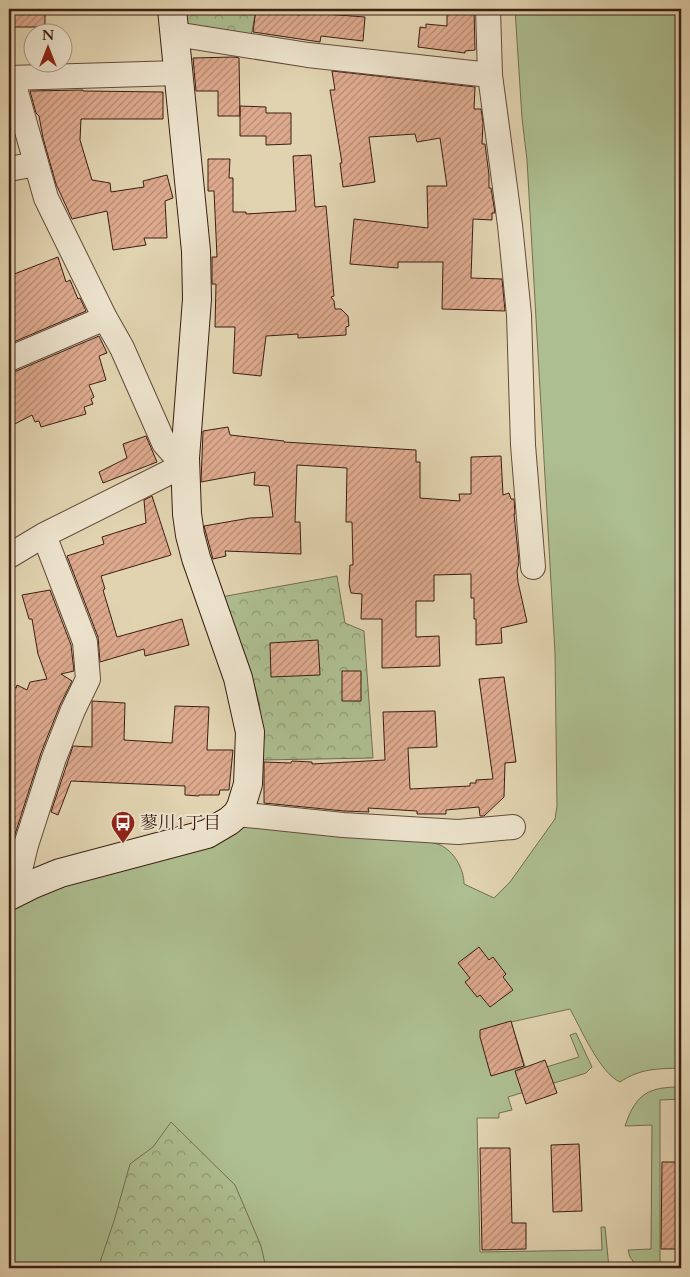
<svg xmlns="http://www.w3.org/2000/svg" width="690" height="1277" viewBox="0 0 690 1277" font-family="Cardo,'Noto Serif JP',serif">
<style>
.green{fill:#adbe90;stroke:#746e52}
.forest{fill:url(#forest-crowns);stroke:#746e52}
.building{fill:url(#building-hatch);stroke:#3b1e13}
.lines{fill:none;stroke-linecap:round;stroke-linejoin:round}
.street-casing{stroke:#644b3a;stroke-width:26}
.secondary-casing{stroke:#3b1e13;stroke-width:30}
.street{stroke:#ece2cc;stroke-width:24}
.secondary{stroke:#ece2cc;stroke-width:28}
.labels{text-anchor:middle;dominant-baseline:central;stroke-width:4;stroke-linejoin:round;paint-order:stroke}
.poi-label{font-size:18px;fill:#3b1e13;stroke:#ece2cc;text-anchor:start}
</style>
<defs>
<pattern id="forest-crowns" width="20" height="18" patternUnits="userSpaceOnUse" patternTransform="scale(1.25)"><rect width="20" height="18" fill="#adbe90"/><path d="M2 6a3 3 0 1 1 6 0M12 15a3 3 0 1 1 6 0" fill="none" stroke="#8e9a74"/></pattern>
<pattern id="building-hatch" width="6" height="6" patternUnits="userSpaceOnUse" patternTransform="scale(1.25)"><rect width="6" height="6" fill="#deaa8e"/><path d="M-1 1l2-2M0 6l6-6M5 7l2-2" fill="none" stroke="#b58a73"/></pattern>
</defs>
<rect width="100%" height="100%" fill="#e1d3b0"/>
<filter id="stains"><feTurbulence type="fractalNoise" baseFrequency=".004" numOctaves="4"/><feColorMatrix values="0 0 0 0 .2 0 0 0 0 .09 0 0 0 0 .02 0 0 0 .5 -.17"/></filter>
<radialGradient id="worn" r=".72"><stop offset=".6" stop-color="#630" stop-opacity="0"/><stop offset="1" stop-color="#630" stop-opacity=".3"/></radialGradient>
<path class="green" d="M515,9h166v1059c-24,1 -40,0 -61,14 -20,-9 -39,-53 -50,-73l-59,13 16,51 52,-16 -9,-22 6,-2 16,34 -6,6 -9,3 -69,21 4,13 -13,3v5h-22l3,134 122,-2 -1,-23h4l4,41h-600v-360l51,-25 173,-49 14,-11 177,18c5,1 11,2 16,4 14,6 24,24 24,39l30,14 16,-16 45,-63 2,-13 -2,-153 -28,-493 -5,-42z
M681,1087v12l-21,1v168h-22l-8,-11 -2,-7 23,-1 1,-124 -27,1c11,-33 24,-39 56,-39z"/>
<path class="forest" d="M182,9h74l-5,28 -62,-9 -6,-6z
M337,576l8,47 19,8 9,127 -112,2c0,-19 1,-38 -2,-57 -8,-36 -25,-71 -38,-106z
M171,1122l64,63 26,61 5,22h-168l16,-47 16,-57 23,-17z"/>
<path class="building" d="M14,9h31v18h-31z
M256,9l44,6 1,-6h25l-1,5 40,3 -2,24 -42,-5 -1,6 -67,-10z
M447,9h27l1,41 -10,1v2l-47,-6 2,-20 6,1v-4l21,2z
M234,57l5,1 1,58h-22v-25h-22l-3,-33z
M332,71l143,16 -1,22h7l2,14 -1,21h3l4,31v13h2l4,25h-3v7l-19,-1 -2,59 31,1 3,32 -63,-2 1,-47h-45v6l-48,-4 4,-45 74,9 -1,-42h20l-7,-48 -23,4 -2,-8 -46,3 6,45 -32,5 -3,-24h2l-12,-73h5z
M83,90v1l80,1v27h-82l-1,21 12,40 18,3 1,9 33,-5 -1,-6 24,-6 6,23 -8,3 2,37h-23l2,7 -33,5 -6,-39 -35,8 -16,-35 -13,-46 -4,-22 -3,-3 -6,-22z
M240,106l26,1v6h25v31l-25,1v-9h-26z
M311,155l4,52 11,-1 8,90 -3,1 3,4 1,8h6l7,7 1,10 -3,1v8l-48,3v-4l-32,2 -5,40 -28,-3 2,-46h-20l1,-43h-4v-27h5l-3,-66h-6v-32h22l-1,19h4v34h13v2l50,-3 -3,-55z
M58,257l8,25 4,-2 8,19 2,-1 6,13 -77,33v-68z
M99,336l8,17 -8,3 7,24 -17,5 5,12 -3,2 2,5 -9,3 2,7 -45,13 -2,-6 -4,1 -3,-7 -23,12v-54l5,-1z
M228,427l2,8 54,6v1l132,8v12h4v36l40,3 -1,-7h12v-37l30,-1 2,39 6,-2 2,6h3l1,15h-1l5,48 -2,9 1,11 9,40 -26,6 1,15 -26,2v-26h-2v-21h-3v-24l-37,1v26h-18v36l23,-1 1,30 -58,2v-49h-21l1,-25 -11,-1 -2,-9 1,-19h3l-1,-43h-6l1,-54 -50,-3 -2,57h5l1,32 -76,-3 1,5 -13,3 -9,-33 46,-8 23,-1 -4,-31 -15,-1 1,-13 -54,10 2,-51z
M146,436l11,26 -54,21 -4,-11 28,-14 -4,-14z
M152,496l19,59 -70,21 4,13 -2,1 14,47 65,-18 7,26 -44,11 -1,-7 -44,13 -2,-25 -31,-81 37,-12 -2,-7 44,-14 -2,-23z
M50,590l21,55 3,26 -13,3 11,7 -12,24 -19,48 -32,100v-169l7,4 1,-3 10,5 3,-8 17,-3 -9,-25 -6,-35h-3l-7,-24z
M318,640l2,35 -49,2 -1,-34z
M342,671h19v30h-19z
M504,677l12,85 -11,1 -1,34 -20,19h-4l-1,-9 -33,3v4h-29v-3l-49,-3 1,4 -25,-1 -80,-8v-41l27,1 1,-2 20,1v2l73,-4 -2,-48 52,-1 2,36 -29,1 2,41 60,-3v-3h6v-3l17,-1 -14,-100z
M92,701l33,2 -1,37 48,3 3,-37 34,1 -2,43h26l-4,40h-9l-1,5h-20v1l-14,-1v-9l-114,-5 -13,34 -7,-3 22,-66 19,1z
M479,947l10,13 4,-3 13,17 -3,3 10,13 -23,17 -10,-12 -3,2 -12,-15 5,-4 -12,-15z
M511,1021l13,45 -33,10 -11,-39v-7z
M545,1060l12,33 -31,11 -11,-33z
M579,1144l3,67 -29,1 -2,-67z
M480,1148h30l2,75h14v26l-44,1z
M662,1162h19v87h-20z"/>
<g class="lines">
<defs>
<path id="street" d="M488,9l2,66 20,150 9,90 4,130 10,122
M175,34l133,21 182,20
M9,78l170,-5
M9,169l27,-5
M9,359l96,-41
M9,556l35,-21 126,-63 15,-14 -13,-6 -8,-9 -42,-95 -17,-30 -59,-120 -34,-120
M237,814l106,11 115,7 55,-5
M9,896l10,-22 7,-29 28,-87 19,-48 15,-31 -3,-37 -41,-107"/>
<path id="secondary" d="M9,896l24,-12 27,-11 147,-39 22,-13 8,-7 4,-7 7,-23 2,-52 -12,-54 -42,-120 -6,-23 -3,-21 -2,-56 12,-159 -1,-48 -24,-242"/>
</defs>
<use href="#street" class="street-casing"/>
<use href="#secondary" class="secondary-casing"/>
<use href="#street" class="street"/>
<use href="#secondary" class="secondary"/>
</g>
<defs>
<symbol id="bus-pin" viewBox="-11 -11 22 30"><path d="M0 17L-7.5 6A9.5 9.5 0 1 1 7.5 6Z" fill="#8f2418" stroke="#ece2cc"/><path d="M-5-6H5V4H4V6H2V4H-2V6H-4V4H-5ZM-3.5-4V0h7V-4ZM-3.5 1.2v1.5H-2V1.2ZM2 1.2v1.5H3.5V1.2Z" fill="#fff"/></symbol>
</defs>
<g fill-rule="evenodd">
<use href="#bus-pin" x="109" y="809" width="28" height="38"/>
</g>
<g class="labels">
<g class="poi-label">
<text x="140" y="823">蓼川1丁目</text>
</g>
</g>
<rect width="690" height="1277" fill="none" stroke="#e1d3b0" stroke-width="30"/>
<rect x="10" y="10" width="670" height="1257" fill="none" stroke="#3b1e13" stroke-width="2.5"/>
<rect x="15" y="15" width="660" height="1247" fill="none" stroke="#3b1e13"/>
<g transform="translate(48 48)"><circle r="24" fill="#ece2cc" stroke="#a59482"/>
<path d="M0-4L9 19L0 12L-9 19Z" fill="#8f2418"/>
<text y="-8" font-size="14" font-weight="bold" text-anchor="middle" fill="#3b1e13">N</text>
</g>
<rect width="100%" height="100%" filter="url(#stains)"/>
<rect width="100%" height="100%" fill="url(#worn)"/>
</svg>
